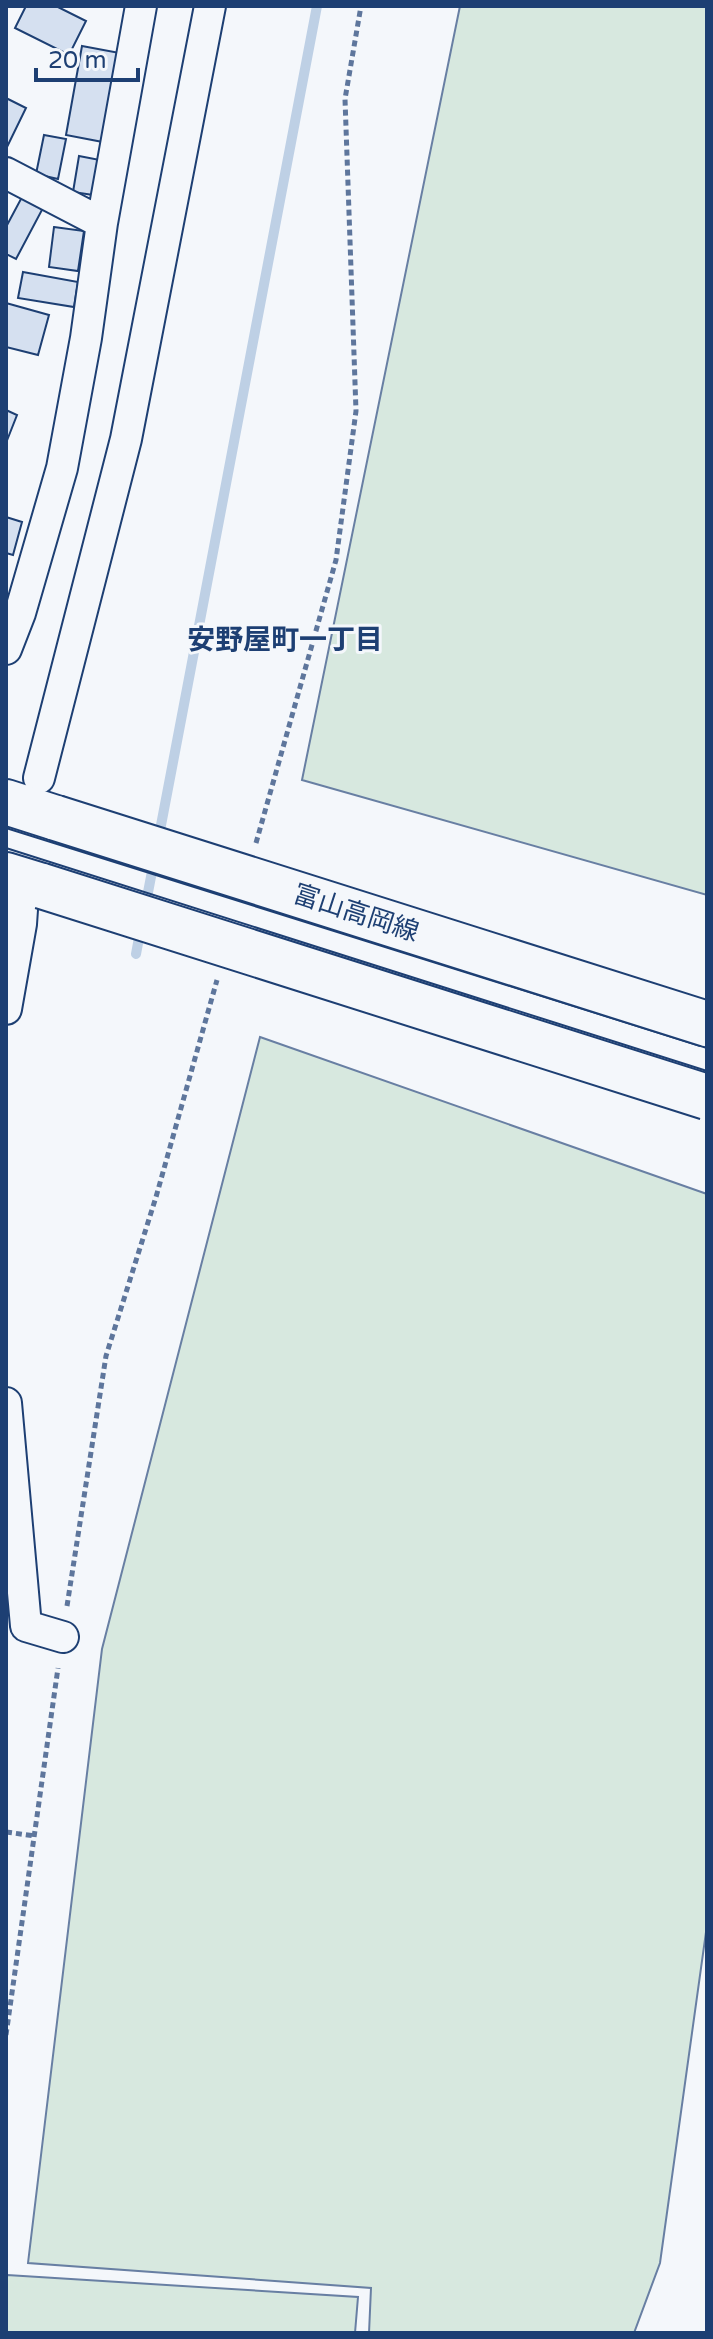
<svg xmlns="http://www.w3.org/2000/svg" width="713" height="2339" viewBox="0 0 713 2339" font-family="'Varela Round','Noto Sans JP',sans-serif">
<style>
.green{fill:#d7e8df;stroke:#687fa3;stroke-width:2}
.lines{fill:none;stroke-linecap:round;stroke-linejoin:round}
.stream{stroke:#bed0e5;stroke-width:10}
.building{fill:#d5e0f0;stroke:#1d3f73;stroke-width:2}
.minor-casing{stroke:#1d3f73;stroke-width:34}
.primary-casing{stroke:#1d3f73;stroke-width:48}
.path{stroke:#5e769c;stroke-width:5;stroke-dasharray:6 4;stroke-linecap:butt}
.minor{stroke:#f4f7fb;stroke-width:30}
.primary{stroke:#f4f7fb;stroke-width:44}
.tram{stroke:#1d3f73;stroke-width:2}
.primary-bridge-casing{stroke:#1d3f73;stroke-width:48;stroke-linecap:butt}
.primary-bridge{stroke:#f4f7fb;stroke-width:44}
.labels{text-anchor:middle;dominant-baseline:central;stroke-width:6;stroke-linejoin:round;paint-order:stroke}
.street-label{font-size:26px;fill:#1d3f73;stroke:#f4f7fb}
.neighbourhood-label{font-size:28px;font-weight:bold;fill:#1d3f73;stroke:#f4f7fb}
</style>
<rect width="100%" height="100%" fill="#f4f7fb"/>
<path class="green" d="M460,6h247v889l-405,-115z
M260,1037l447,157v731l-47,338 -26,70h-265l2,-45 -343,-25 74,-614z
M7,2275l351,22 -3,36h-349z"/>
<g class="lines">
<path class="stream" d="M158,841l159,-835
M145,908l9,-47
M136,954l5,-27"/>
</g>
<path class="building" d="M26,6h30l30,15 -17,34 -54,-27z
M82,46l43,8 -17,89 -42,-8z
M6,98l20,10 -20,41z
M44,135l22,4 -8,40 -22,-5z
M79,156l26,5 -5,35 -27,-4z
M22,197l21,11 -27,51 -10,-5v-27z
M54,227l30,4 -6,40 -29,-4z
M23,272l55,10 -4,25 -56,-9z
M6,303l43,12 -11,40 -32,-8z
M6,410l11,5 -11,28z
M6,517l16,5 -9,33 -7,-2z"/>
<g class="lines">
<defs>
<path id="minor" d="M6,173l96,50
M6,649l14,-36 42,-145 24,-130 16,-115 39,-217
M39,778l87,-339 84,-433
M6,1009l15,-85 3,-44
M6,1403l20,223 37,11"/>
<path id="primary" d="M6,802l50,16
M6,875l36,11"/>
</defs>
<use href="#minor" class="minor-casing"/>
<use href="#primary" class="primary-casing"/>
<path class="path" d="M256,843l80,-283 20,-149 -11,-312 16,-93
M67,1606l39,-250 50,-159 61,-217
M6,1832l29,4
M6,2035l52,-367"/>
<use href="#minor" class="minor"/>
<use href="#primary" class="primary"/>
<path class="tram" d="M6,828l701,220
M6,848l701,223"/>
<defs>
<path id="primary-bridge" d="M56,818l651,206
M42,886l665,211"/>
</defs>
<use href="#primary-bridge" class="primary-bridge-casing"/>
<use href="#primary-bridge" class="primary-bridge"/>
</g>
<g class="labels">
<g class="street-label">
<text transform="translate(356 913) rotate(18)">富山高岡線</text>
</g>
<g class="neighbourhood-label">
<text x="285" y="640">安野屋町一丁目</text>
</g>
</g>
<rect width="713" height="2339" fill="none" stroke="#1d3f73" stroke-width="16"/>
<path d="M36 68v12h102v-12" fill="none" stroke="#1d3f73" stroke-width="4"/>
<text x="48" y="68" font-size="24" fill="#1d3f73" stroke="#f4f7fb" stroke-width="6" paint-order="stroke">20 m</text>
</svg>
